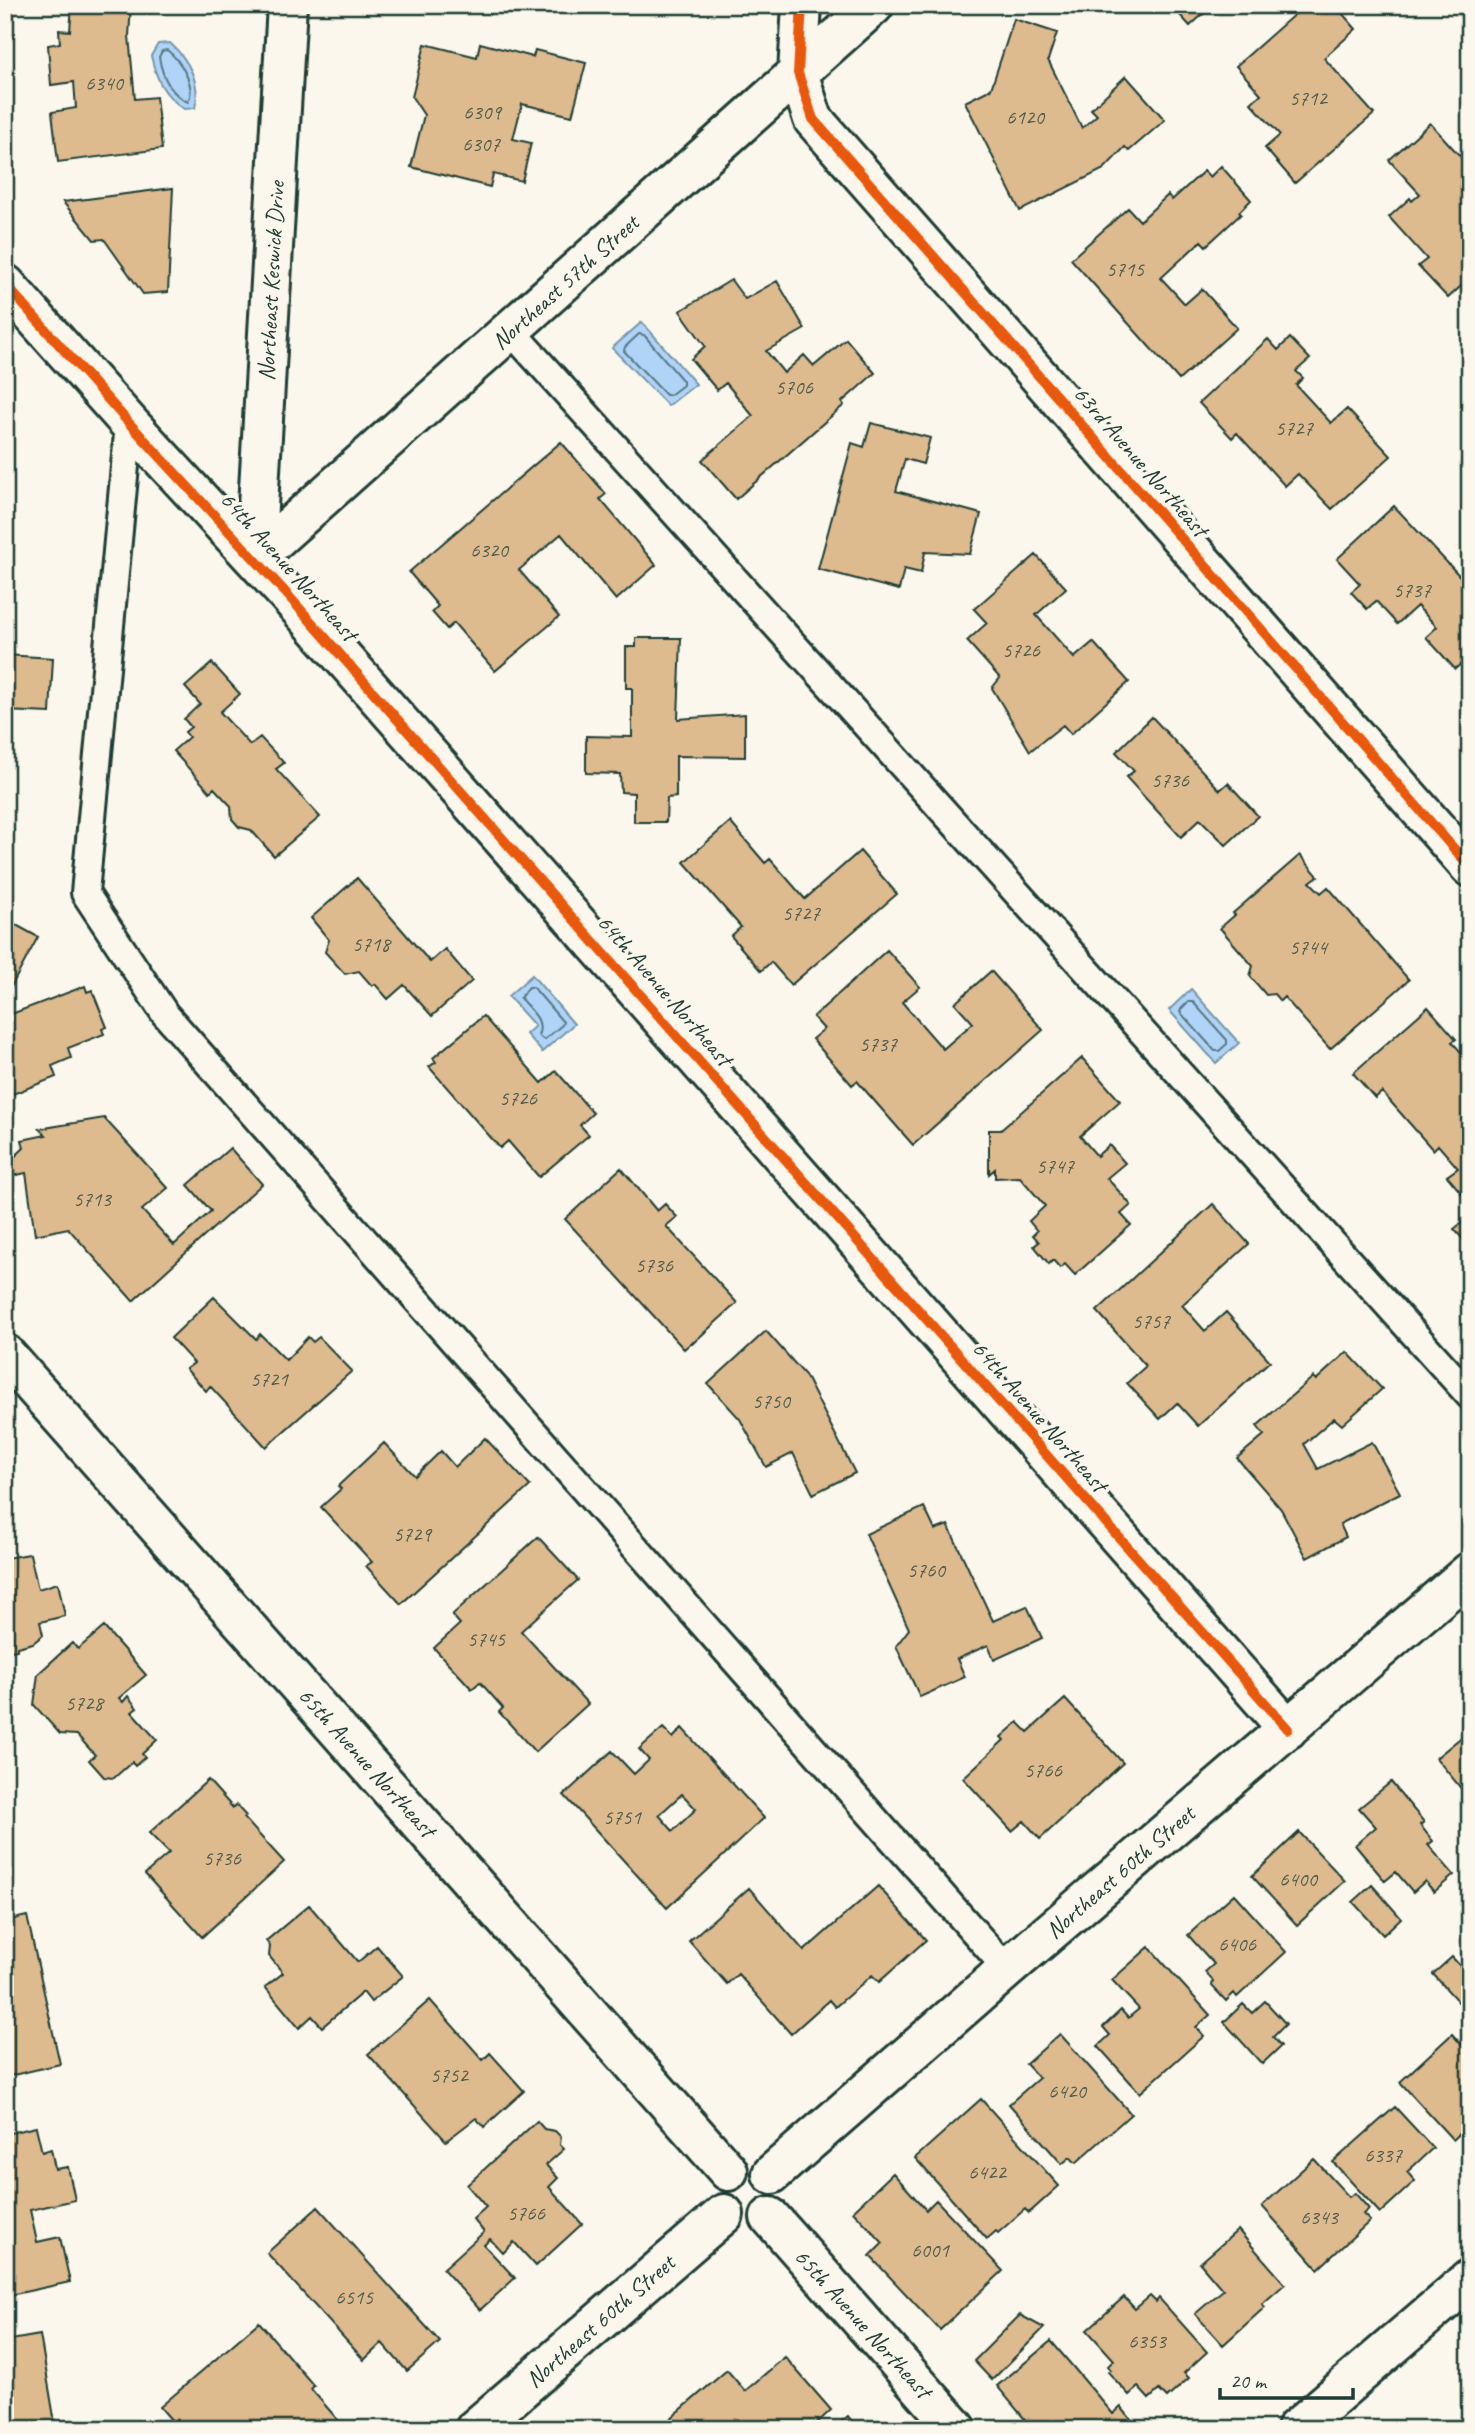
<svg xmlns="http://www.w3.org/2000/svg" width="1475" height="2434" viewBox="0 0 1475 2434" font-family="Caveat,sans-serif">
<style>
.water{fill:#b0d3f8;stroke:#7697aa;stroke-width:2}
.lines{fill:none;stroke-linecap:round;stroke-linejoin:round}
.shore{stroke:#597982;stroke-width:2}
.building{fill:#deba8f;stroke:#1f3d34;stroke-width:2;fill-rule:evenodd}
.service-casing{stroke:#1f3d34;stroke-width:32}
.minor-casing{stroke:#1f3d34;stroke-width:44}
.service{stroke:#fbf7ec;stroke-width:26}
.minor{stroke:#fbf7ec;stroke-width:38}
.cycleway-casing{stroke:#fbf7ec;stroke-width:15}
.cycleway{stroke:#e8590c;stroke-width:10}
.labels{text-anchor:middle;dominant-baseline:central;stroke-width:7;stroke-linejoin:round;paint-order:stroke}
.number-label{font-size:21px;fill:#4f5c4b}
.street-label{font-size:24px;fill:#1f3d34;stroke:#fbf7ec}
</style>
<rect width="100%" height="100%" fill="#fbf7ec"/>
<filter id="ink" filterUnits="userSpaceOnUse"><feTurbulence type="fractalNoise" baseFrequency=".0143" numOctaves="2"/><feDisplacementMap in="SourceGraphic" scale="14" xChannelSelector="R" yChannelSelector="G"/><feConvolveMatrix kernelMatrix="1 2 1 2 8 2 1 2 1" color-interpolation-filters="sRGB"/></filter>
<g filter="url(#ink)">
<path class="water" d="M170,43c19,17 31,40 25,65l-11,1c-21,-15 -27,-28 -33,-53l7,-12z
M642,322l54,62 -28,22 -56,-58z
M532,975l42,49 -32,28 -16,-18 9,-8 -27,-30z
M1191,989l48,54 -23,20 -47,-53z"/>
<g class="lines">
<path class="shore" d="M167,50c13,10 30,36 21,52 -18,-8 -26,-27 -29,-45l3,-6z
M639,334l5,1 39,46v4l-13,10h-4l-42,-44 1,-4z
M529,987h4l30,35 -1,3 -18,15 -6,-5c7,-15 -8,-25 -18,-37z
M1188,1002h5l34,38v4l-8,7h-4l-35,-39 1,-3z"/>
</g>
<path class="building" d="M72,5h59l-2,31 6,63 21,-2 6,52 -104,13 -6,-50 24,-4 -2,-26 -23,3 -3,-40 12,-2 -1,-13 11,1z
M1171,5h42l-23,21z
M1305,5h30l21,24 -32,29 50,56 -79,69 -30,-35 15,-13 -29,-32 10,-9 -25,-28z
M1014,19l43,14 -9,27 34,68 15,-13 -6,-6 35,-33 39,44 -36,31 -4,-4 -21,22 -84,42 -55,-109 26,-13z
M480,43l53,14 2,-7 51,13 -14,53 -50,-12 -9,35 18,4 -9,38 -29,-7 -3,13 -79,-20 13,-52 -12,-18 13,-53 52,13z
M1430,123l40,44v111l-22,20 -30,-32 9,-7 -38,-42 21,-19 2,3 8,-7 -31,-34z
M1221,166l30,34 -12,12 2,2 -35,32 -5,-5 -40,37 24,26 17,-15 35,39 -58,52 -108,-121 57,-51 12,13 28,-26 4,5 32,-29 6,6z
M173,188l-5,104 -25,2 -39,-55 -10,1 -31,-38z
M731,280l14,19 32,-18 28,48 -39,22 18,22 20,-18 10,11 32,-27 29,34 -33,29 2,3 -108,94 -34,-39 51,-44 -27,-33 -9,7 -26,-31 14,-13 -25,-35z
M1290,338l20,21 -14,12 7,7 -7,7 35,38 16,-14 44,47 -59,53 -34,-35 -13,12 -48,-53 -5,5 -33,-35 69,-64 10,11z
M871,423l59,15 -7,26 -18,-5 -9,32 85,23 -11,40 -45,-2 -4,21 -17,-4 -5,21 -81,-21 34,-126 12,4z
M561,442l45,52 -6,5 56,66 -40,35 -55,-66 -42,36 40,47 -64,54 -41,-48 -7,6 -15,-17 6,-6 -29,-34z
M1394,506l76,81v69l-15,13 -29,-32 11,-10 -20,-21 -20,18 -21,-23 -9,8 -16,-17 9,-8 -23,-25z
M1036,555l30,33 -30,27 38,43 19,-16 36,40 -58,52 -8,-9 -33,26 -38,-63 8,-10 -33,-37 20,-18 -13,-14z
M636,638h45l-3,81 67,-5v43l-69,-1v41l-9,1 -1,24h-32v-29l-13,-1 -1,-18 -34,-1v-37l46,1v-49h-6v-41h10z
M5,655l48,3 -3,55 -45,-2z
M212,663l28,31 -20,18 30,33 10,-8 24,26 -8,6 44,48 -46,39 -23,-26 -12,-3 -7,-8 -1,-13 -17,-18 -4,4 -37,-41 16,-14 -4,-5 6,-5 -7,-8 16,-15 -15,-17z
M1152,717l68,73 8,-7 30,33 -32,29 -26,-26 -19,18 -55,-60 8,-6 -18,-19z
M730,822l35,41 5,-4 35,40 55,-48 37,43 -106,91 -20,-23 -10,9 -30,-35 10,-9 -57,-65z
M1300,855l18,21 -8,6 11,11 7,-6 81,93 -79,69 -46,-52 -4,4 -6,-7 -8,1 -16,-19 3,-10 -33,-38 15,-13 -2,-2z
M357,878l73,84 15,-13 27,32 -40,35 -28,-31 -16,14 -13,-15 -3,2 -13,-15 -14,3 -20,-22 4,-12 -18,-22z
M5,919l33,18 -33,61z
M887,950l33,37 -18,15 41,47 30,-26 -18,-20 36,-32 52,59 -130,115 -56,-64 -5,4 -40,-46 12,-10 -11,-12z
M85,986l2,6 5,-2 15,37 -5,2 2,5 -36,14 3,10 -19,8 4,11 -46,18 -5,9v-99l4,10z
M1428,1007l28,32 -4,3 16,18 -4,4 6,6v119l-7,6 -16,-19 11,-8 -20,-23 -5,5 -51,-58 -7,6 -22,-25z
M483,1016l59,67 14,-12 37,42 -13,12 9,10 -50,42 -31,-36 -8,7 -71,-81 7,-5 -3,-4z
M1082,1058l38,43 -40,35 17,20 12,-11 16,18 -18,15 24,27 -10,9 10,11 -56,50 -10,-11 -5,4 -7,-8 -4,4 -15,-18 5,-4 -6,-7 4,-4 -8,-10 16,-15 -25,-29 -25,1v-9l-6,5v-44h12z
M104,1118l64,70 -26,22 32,35 37,-34 -23,-26 42,-37 32,36 -129,117 -65,-73 -33,7 -9,-62 -14,3 -1,-16 13,-12 -2,-8 24,-5 -7,-6z
M621,1168l36,43 8,-7 12,13 -11,9 71,77 -44,40 -1,-1 -8,7 -119,-130z
M1213,1204l36,40 -67,61 23,26 21,-19 44,49 -72,65 -21,-23 -17,16 -33,-36 19,-17 -49,-55z
M1470,1216v31l-16,-18z
M214,1297l42,42 4,-5 26,26 22,-23 5,5 6,-5 33,34 -86,76 -56,-61 -4,5 -20,-22 8,-6 -23,-25z
M766,1331l39,44 50,98 -42,21 -20,-41 -27,14 -26,-48 -32,-35z
M1347,1352l35,37 -40,36 -8,-7 -30,26 14,25 54,-27 28,51 -60,31 6,13 -39,21 -26,-49 -44,-51 27,-23 -7,-9 56,-49 3,3z
M485,1438l45,48 -129,118 -35,-38 6,-4 -51,-55 20,-18 -3,-3 46,-43 31,33 26,-25 14,16z
M924,1507l11,23 13,-5 45,96 34,-15 15,32 -48,22 -6,-15 -31,14 8,18 -45,20 -24,-51 13,-17 -43,-95z
M538,1537l40,43 -57,51 67,73 -53,48 -36,-40 4,-4 -23,-26 -8,7 -38,-41 26,-24 -8,-9z
M30,1554l8,35 20,-6 7,33 -25,6 3,13 -10,8 -16,4v3l-12,2v-94z
M104,1627l42,48 -27,23 4,4 5,-6 9,12 -5,4 25,28 -15,14 3,3 -10,9 -3,-4 -18,16 -10,-1 -15,-17 6,-5 -18,-20 -17,-1 -26,-29 4,-31 34,-31 6,6z
M1065,1699l58,64 -83,76 -16,-18 -12,10 -49,-53 41,-38 -3,-3 17,-15 10,10z
M663,1728l10,10 9,-10 82,90 -97,90 -103,-113 48,-44 22,23 15,-14 -10,-11zM682,1794l14,15 -23,22 -14,-16z
M1470,1730v77l-6,-7 5,-2 -33,-40z
M208,1780l25,28 3,-3 10,11 -2,2 40,44 -82,75 -57,-63 24,-21 -20,-20z
M1391,1782l33,40 -4,3 13,16 -5,4 26,30 -20,17 -9,-11 -12,11 -17,-20 -11,9 -30,-36 21,-18 -17,-19z
M1299,1832l46,49 -48,44 -45,-49z
M1372,1885l29,33 -18,17 -30,-33z
M878,1886l48,54 -47,42 -7,-7 -37,32 -6,-7 -38,34 -53,-60 -11,10 -38,-43 60,-53 55,63z
M1234,1894l52,58 -49,45 -3,-4 -8,8 -14,-15 1,-5 -8,-9 9,-8 -26,-29z
M309,1905l49,57 19,-16 26,30 -32,26 -8,-10 -41,35 -10,-11 -13,12 -34,-41 18,-14 -14,-17 1,-10 -4,-5z
M27,1916l33,148 -55,13v-156z
M1149,1947l61,68 -14,12 8,9 -64,57 -42,-47 12,-11 -7,-8 18,-17 7,8 11,-9 -27,-29z
M1452,1957l18,20v38l-37,-41z
M430,2000l53,60 7,-7 34,38 -40,36 -8,-9 -30,23 -78,-87z
M1265,2001l21,23 -13,13 8,9 -19,18 -38,-42 19,-18 9,9z
M1060,2034l71,80 -55,49 -6,-6 -8,7 -53,-60 30,-26 -13,-14z
M1452,2034l18,20v70l-17,16 -53,-58z
M981,2099l78,87 -30,27 -4,-4 -27,24 -2,-2 -9,8 -72,-81z
M1395,2107l38,41 -26,24 8,9 -35,32 -47,-51z
M537,2121l7,8 11,2 6,6 -1,8 4,4 -18,16 12,13 -9,9 33,37 -46,42 -22,-24 -11,11 -13,-14 -6,6 31,33 -35,32 -37,-41 41,-37 -11,-13 13,-12 -19,-22z
M36,2127l6,25 9,-3 4,20 13,-2 7,33 -45,10 7,32 23,-5 10,45 -64,14 -1,-162z
M1314,2159l35,38 6,-4 14,16 -6,5 7,7 -52,48 -56,-63z
M893,2173l33,37 10,-10 67,71 -63,59 -70,-74 13,-13 -30,-32z
M318,2207l122,135 -33,29 -25,-28 -18,17 -97,-107z
M1238,2230l47,54 -23,20 3,3 -42,38 -28,-31 28,-24 -23,-27z
M1150,2296l6,6 3,-4 48,54 -23,21 5,5 -22,20 -8,-8 -10,9 -11,-12 -9,8 -21,-23 3,-2 -3,-4 6,-6 -27,-30 37,-33 11,12z
M1020,2315l24,13 -52,52 -18,-19z
M259,2322l55,64 -3,3 33,38 -1,2h-164l-19,-22z
M40,2335l15,88 -14,2 1,4h-37v-88z
M1051,2341l62,73 8,-7 18,22h-106l-36,-43z
M785,2357l46,53 -16,15 3,4h-142l-7,-9 58,-50 18,21z
M848,2416l10,13h-25z"/>
<g class="lines">
<defs>
<path id="service" d="M511,331l959,1065
M129,423l-44,470 80,121 842,955"/>
<path id="minor" d="M802,5l-4,68 15,46 657,748
M5,284l124,139 156,169 1003,1137
M255,558l619,-553
M255,558l32,-553
M5,1354l723,817
M772,2174l235,-205 463,-397
M770,2217l187,212
M475,2429l249,-215
M1296,2429l174,-150"/>
</defs>
<use href="#service" class="service-casing"/>
<use href="#minor" class="minor-casing"/>
<use href="#service" class="service"/>
<use href="#minor" class="minor"/>
<defs>
<path id="cycleway" d="M802,5l-4,68 15,46 657,748
M5,284l124,139 156,169 1003,1137"/>
</defs>
<use href="#cycleway" class="cycleway-casing"/>
<use href="#cycleway" class="cycleway"/>
</g>
</g>
<g class="labels">
<g class="number-label">
<text x="104" y="83">6340</text>
<text x="1308" y="98">5712</text>
<text x="482" y="112">6309</text>
<text x="1025" y="117">6120</text>
<text x="481" y="144">6307</text>
<text x="1125" y="269">5715</text>
<text x="794" y="387">5706</text>
<text x="1294" y="428">5727</text>
<text x="489" y="550">6320</text>
<text x="1412" y="590">5737</text>
<text x="1021" y="650">5726</text>
<text x="1170" y="780">5736</text>
<text x="801" y="913">5727</text>
<text x="371" y="944">5718</text>
<text x="1308" y="947">5744</text>
<text x="878" y="1044">5737</text>
<text x="518" y="1098">5726</text>
<text x="1055" y="1166">5747</text>
<text x="92" y="1199">5713</text>
<text x="654" y="1265">5736</text>
<text x="1151" y="1321">5757</text>
<text x="269" y="1379">5721</text>
<text x="771" y="1401">5750</text>
<text x="412" y="1534">5729</text>
<text x="926" y="1570">5760</text>
<text x="486" y="1639">5745</text>
<text x="84" y="1703">5728</text>
<text x="1043" y="1770">5766</text>
<text x="622" y="1817">5751</text>
<text x="222" y="1858">5736</text>
<text x="1298" y="1879">6400</text>
<text x="1237" y="1944">6406</text>
<text x="449" y="2075">5752</text>
<text x="1067" y="2091">6420</text>
<text x="1383" y="2155">6337</text>
<text x="987" y="2172">6422</text>
<text x="526" y="2213">5766</text>
<text x="1319" y="2217">6343</text>
<text x="930" y="2250">6001</text>
<text x="354" y="2297">6515</text>
<text x="1147" y="2341">6353</text>
</g>
<g class="street-label">
<text transform="translate(271 281) rotate(-87)">Northeast Keswick Drive</text>
<text transform="translate(565 282) rotate(-42)">Northeast 57th Street</text>
<text transform="translate(1141 461) rotate(49)">63rd Avenue Northeast</text>
<text transform="translate(289 566) rotate(48)">64th Avenue Northeast</text>
<text transform="translate(665 990) rotate(49)">64th Avenue Northeast</text>
<text transform="translate(1040 1416) rotate(49)">64th Avenue Northeast</text>
<text transform="translate(367 1762) rotate(48)">65th Avenue Northeast</text>
<text transform="translate(1120 1872) rotate(-41)">Northeast 60th Street</text>
<text transform="translate(600 2321) rotate(-41)">Northeast 60th Street</text>
<text transform="translate(863 2323) rotate(48)">65th Avenue Northeast</text>
</g>
</g>
<rect width="1475" height="2434" fill="none" stroke="#fbf7ec" stroke-width="28"/>
<rect x="14" y="14" width="1447" height="2406" fill="none" stroke="#1f3d34" stroke-width="2.5" filter="url(#ink)"/>
<path d="M1220 2388v10h133v-10" fill="none" stroke="#1f3d34" stroke-width="3.5"/>
<text x="1230" y="2388" font-size="21" fill="#1f3d34" stroke="#fbf7ec" stroke-width="5" paint-order="stroke">20 m</text>
</svg>
